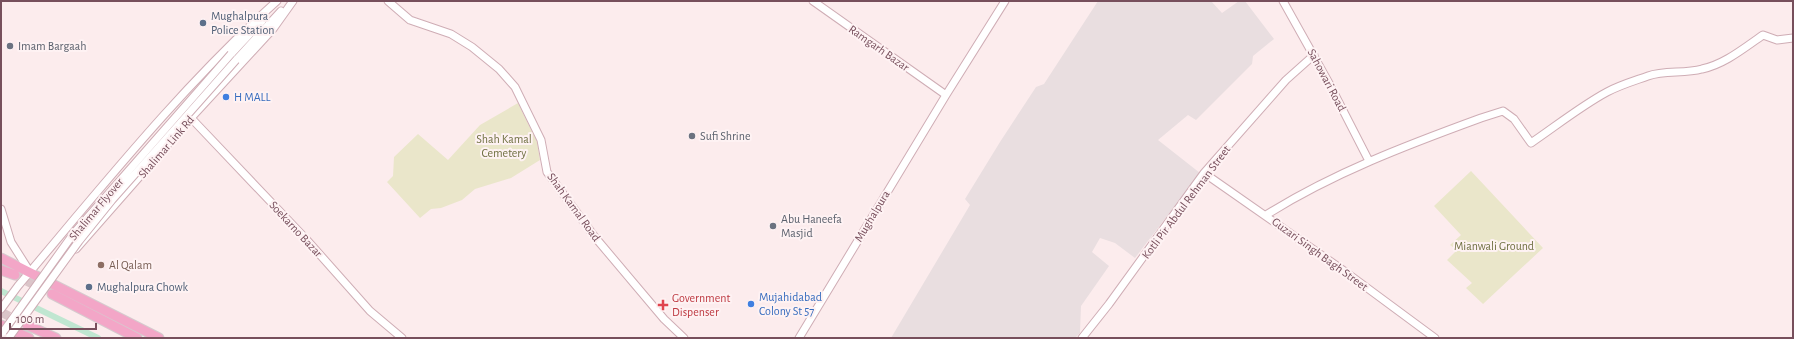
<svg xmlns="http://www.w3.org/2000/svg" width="1794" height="339" viewBox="0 0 1794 339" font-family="'Alegreya Sans',sans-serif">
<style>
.industrial{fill:#e9dee0}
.green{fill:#eae6ca}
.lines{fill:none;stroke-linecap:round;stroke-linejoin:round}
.canal{stroke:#c0e6d1;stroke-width:6}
.highway-tunnel{stroke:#dbc5c9;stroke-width:9;stroke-dasharray:9 4.5;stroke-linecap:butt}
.secondary-casing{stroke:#cfadb5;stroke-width:9}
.highway-casing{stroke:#d6cace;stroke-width:11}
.secondary{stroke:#fff;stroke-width:7}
.highway{stroke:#f3a6c7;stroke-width:9}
.secondary-bridge-casing{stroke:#cfadb5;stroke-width:9;stroke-linecap:butt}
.secondary-bridge{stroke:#fff;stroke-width:7}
.service-dot{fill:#5c6f8a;stroke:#fef2f3;stroke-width:1.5}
.worship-dot{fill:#6b7280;stroke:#fef2f3;stroke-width:1.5}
.shop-dot{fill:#3f7fe0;stroke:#fef2f3;stroke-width:1.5}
.education-dot{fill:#8d6e63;stroke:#fef2f3;stroke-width:1.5}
.health-dot{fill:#e0444e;stroke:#fef2f3;stroke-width:1.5}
.labels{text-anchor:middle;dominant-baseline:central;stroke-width:4;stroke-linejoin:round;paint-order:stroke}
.service-label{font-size:12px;fill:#4e5e75;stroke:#fef2f3;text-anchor:start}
.worship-label{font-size:12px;fill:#5b616d;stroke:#fef2f3;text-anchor:start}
.street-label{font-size:12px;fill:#774f5c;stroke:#fef2f3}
.shop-label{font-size:12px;fill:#366cbe;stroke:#fef2f3;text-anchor:start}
.park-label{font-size:12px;fill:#6f7041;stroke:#fef2f3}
.education-label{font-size:12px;fill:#785e54;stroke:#fef2f3;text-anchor:start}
.health-label{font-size:12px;fill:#be3a42;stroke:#fef2f3;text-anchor:start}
</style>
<rect width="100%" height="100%" fill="#fceced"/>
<path class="industrial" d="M1098,1h113l11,12 17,-12h6l29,38 -21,17 -1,8 -56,56 -8,-5 -30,25 42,33 -65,85 -20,-15 -15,-5 -8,14 17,14 -28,40 -1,27 -5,5h-184l79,-133 -5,-6 35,-57 36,-55 8,-3z"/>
<path class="green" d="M518,103l19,39 3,18 -29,18 -36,11 -13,11 -21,8 -10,1 -11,9 -33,-36 6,-6 1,-19 24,-23 30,26 32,-35z
M1471,171l72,77 -60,56 -17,-16 6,-5 -25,-23 10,-10 -7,-5 11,-10 -27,-29z"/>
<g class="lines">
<path class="canal" d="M1,291l97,47"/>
<path class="highway-tunnel" d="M15,275l37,19
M1,312l19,10"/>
<defs>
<path id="secondary" d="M388,1l22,19 41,14 21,13 27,22 16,18 26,53 6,32 47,64 70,83 20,19
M813,1l133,94
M1283,1l47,84 39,76
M231,54l31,-33
M236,60l45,-49
M191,118l115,121 64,72 32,27
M1204,173l143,100 88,65
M1,209l10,33 19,30
M1266,215c67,-42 141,-70 215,-97l22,-7 11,8 17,24c25,-17 50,-37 76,-51 13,-7 27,-11 41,-16 17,-6 36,-2 54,-7 23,-5 42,-21 61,-34l14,5 16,-2
M76,249l115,-131 82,-89 20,-28
M1,309l17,-23c83,-98 163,-199 259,-285
M799,338l147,-243 59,-94
M1082,338l27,-34 95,-131 82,-93 28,-25"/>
<path id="highway" d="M1,258l158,80
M1,270l14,5
M52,294l85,44
M1,325l28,13
M27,325l29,13"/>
</defs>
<use href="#secondary" class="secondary-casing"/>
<use href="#highway" class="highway-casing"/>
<use href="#secondary" class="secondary"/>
<use href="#highway" class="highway"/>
<defs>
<path id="secondary-bridge" d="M3,332l71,-99 157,-179
M10,336l69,-95 33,-41 124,-140"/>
</defs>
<use href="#secondary-bridge" class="secondary-bridge-casing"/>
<use href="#secondary-bridge" class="secondary-bridge"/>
</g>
<g class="service-dot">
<circle cx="203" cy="23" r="4"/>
<circle cx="89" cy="287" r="4"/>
</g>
<g class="worship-dot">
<circle cx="10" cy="46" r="4"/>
<circle cx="692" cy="136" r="4"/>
<circle cx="773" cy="226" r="4"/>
</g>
<g class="shop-dot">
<circle cx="226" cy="97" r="4"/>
<circle cx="751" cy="304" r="4"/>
</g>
<circle class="education-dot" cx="101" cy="265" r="4"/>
<path class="health-dot" d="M661 299h4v4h4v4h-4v4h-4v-4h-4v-4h4z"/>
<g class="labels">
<g class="service-label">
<text x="211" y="16">Mughalpura<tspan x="211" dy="14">Police Station</tspan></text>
<text x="97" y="287">Mughalpura Chowk</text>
</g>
<g class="worship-label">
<text x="18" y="46">Imam Bargaah</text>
<text x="700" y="136">Sufi Shrine</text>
<text x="781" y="219">Abu Haneefa<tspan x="781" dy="14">Masjid</tspan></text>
</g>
<g class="street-label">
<text transform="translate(879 48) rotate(35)">Ramgarh Bazar</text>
<text transform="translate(1327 80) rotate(62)">Sahowari Road</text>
<text transform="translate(166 147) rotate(-49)">Shalimar Link Rd</text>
<text transform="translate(1186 202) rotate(-53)">Kotli Pir Abdul Rehman Street</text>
<text transform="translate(574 207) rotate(54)">Shah Kamal Road</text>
<text transform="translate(96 209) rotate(-50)">Shalimar Flyover</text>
<text transform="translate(872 216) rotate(-59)">Mughalpura</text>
<text transform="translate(296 229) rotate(47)">Soekarno Bazar</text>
<text transform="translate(1320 254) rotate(36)">Guzari Singh Bagh Street</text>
</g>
<g class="shop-label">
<text x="234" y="97">H MALL</text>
<text x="759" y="297">Mujahidabad<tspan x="759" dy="14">Colony St 57</tspan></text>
</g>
<g class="park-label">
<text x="504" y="139">Shah Kamal<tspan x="504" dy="14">Cemetery</tspan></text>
<text x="1494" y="246">Mianwali Ground</text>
</g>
<g class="education-label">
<text x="109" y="265">Al Qalam</text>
</g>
<g class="health-label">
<text x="672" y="298">Government<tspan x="672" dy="14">Dispenser</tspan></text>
</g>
</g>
<rect width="1794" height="339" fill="none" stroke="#774f5c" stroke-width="4"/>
<path d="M10 323v6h86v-6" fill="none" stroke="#774f5c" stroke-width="2"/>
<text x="16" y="323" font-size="12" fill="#774f5c" stroke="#fef2f3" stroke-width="3" paint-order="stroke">100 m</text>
</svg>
